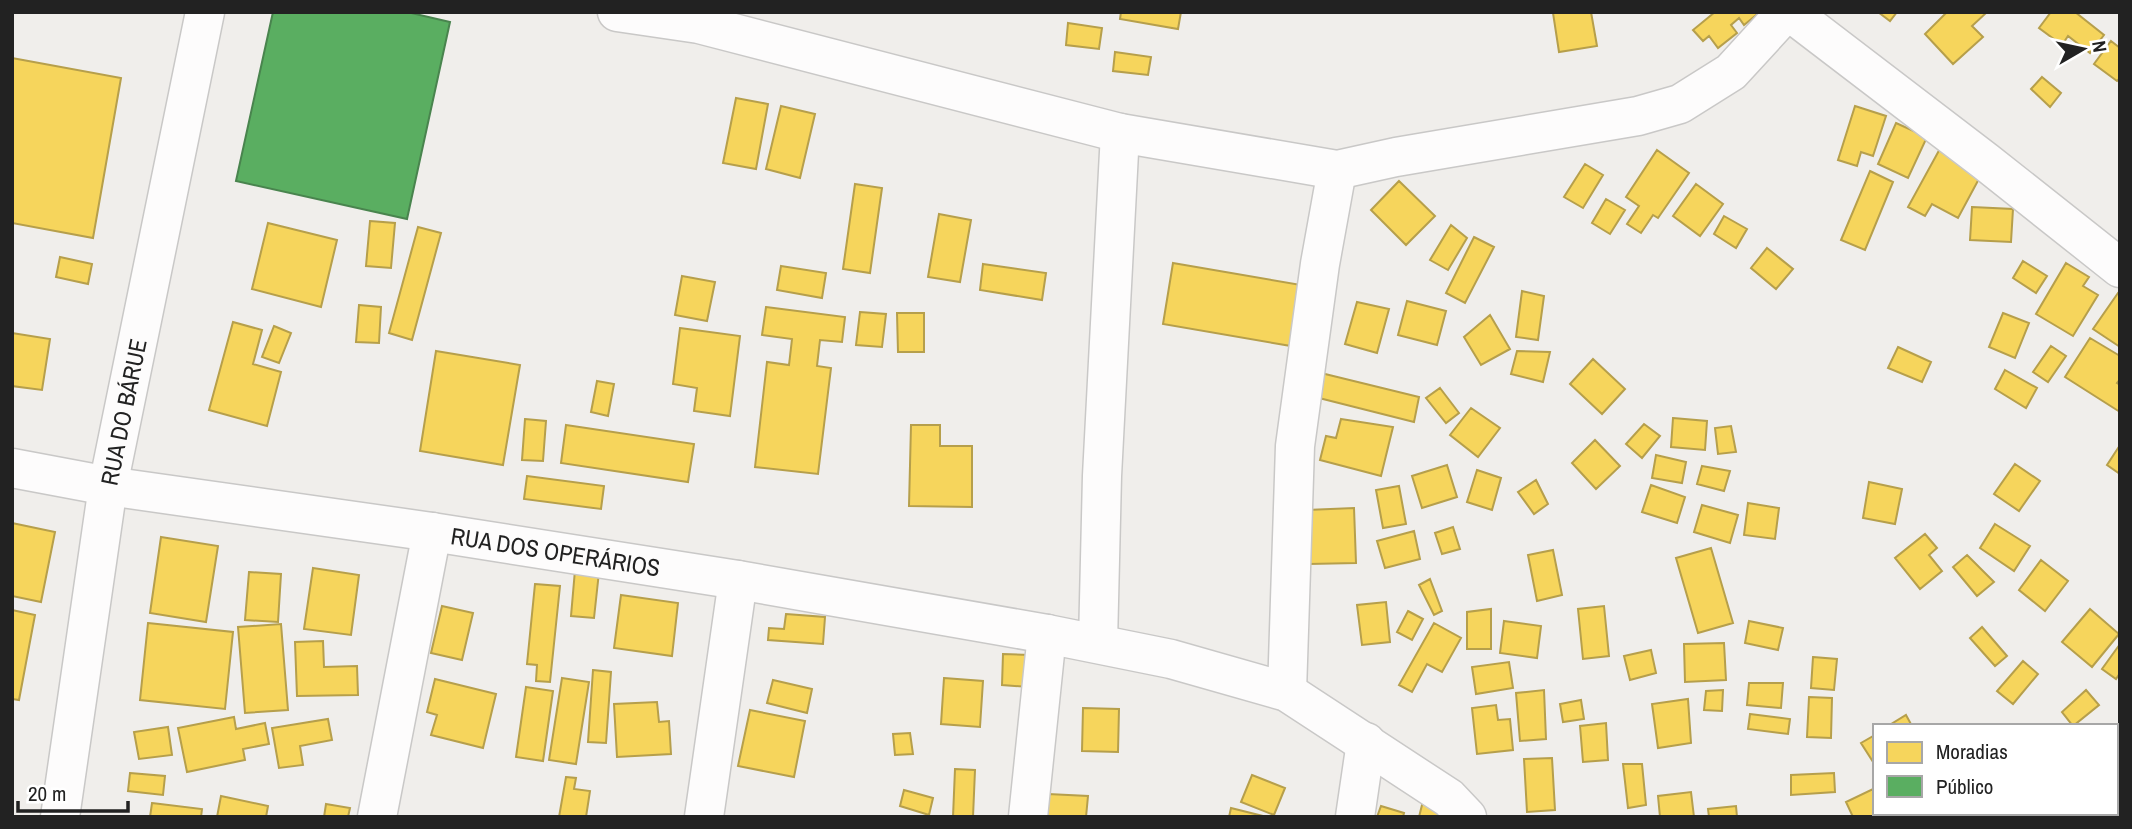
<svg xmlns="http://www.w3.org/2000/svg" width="2132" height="829" viewBox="0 0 2132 829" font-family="'Archivo Narrow',sans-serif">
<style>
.homes{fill:#f6d55c;stroke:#b69f4b;stroke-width:2}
.public{fill:#5aae61;stroke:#49844e;stroke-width:2}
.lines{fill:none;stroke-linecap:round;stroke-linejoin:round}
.minor-casing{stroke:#c9c8c7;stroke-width:41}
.minor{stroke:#fdfcfc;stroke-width:38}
.labels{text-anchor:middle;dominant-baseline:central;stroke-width:7;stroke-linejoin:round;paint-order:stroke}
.street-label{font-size:24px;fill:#222;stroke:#fff}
</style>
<rect width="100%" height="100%" fill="#f0eeeb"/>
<path class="homes" d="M1121,12h60l-3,17 -58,-10z
M1591,12l6,34 -38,6 -6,-39z
M1715,12h45l-16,13 -5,-7 -8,7 6,8 -19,15 -9,-12 -6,5 -10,-11z
M1878,12h19l-7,9z
M1947,12l39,1 -14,13 11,11 -30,27 -28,-30z
M2051,12h24l29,23 -14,18 -22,-17 -6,9 -23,-17z
M1068,23l34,5 -3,21 -33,-4z
M2111,41l9,7v30l-3,3 -23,-17z
M1115,52l36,5 -3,18 -35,-4z
M12,58l109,20 -28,160 -81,-15z
M2042,77l19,16 -11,14 -19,-18z
M736,98l32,6 -12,65 -33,-6z
M781,106l34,8 -15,64 -34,-9z
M1855,106l31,10 -13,40 -12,-4 -4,14 -19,-6z
M1896,123l31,14 -19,41 -30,-14z
M1942,145l39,30 -23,43 -26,-14 -7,12 -17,-9z
M1657,150l32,23 -31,45 -5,-3 -12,18 -14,-9 12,-18 -13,-9z
M1585,164l18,11 -20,33 -19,-11z
M1870,171l23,11 -28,68 -24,-10z
M1399,181l36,35 -29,29 -35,-35z
M855,184l27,4 -12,85 -27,-4z
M1696,184l27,20 -23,32 -27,-20z
M1606,199l19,11 -15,24 -18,-11z
M1972,207l41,2 -2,33 -41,-2z
M939,214l32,6 -11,62 -32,-5z
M1724,216l23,13 -11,19 -22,-14z
M370,221l25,2 -4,45 -25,-2z
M268,223l69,17 -16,67 -69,-18z
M1451,225l16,13 -19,32 -18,-10z
M418,227l23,6 -29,107 -23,-7z
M1474,237l20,10 -29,56 -19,-10z
M1767,248l26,21 -17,20 -25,-21z
M60,257l32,7 -4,20 -32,-7z
M2023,261l24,15 -11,17 -23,-15z
M1173,263l128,22 -10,61 -128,-22z
M2066,263l23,14 -6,9 15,9 -25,41 -37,-22z
M983,264l63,9 -4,27 -62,-10z
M781,266l45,7 -4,25 -45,-8z
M682,276l33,6 -8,39 -32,-6z
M1522,291l22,5 -6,44 -22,-3z
M2118,293l2,1v53l-27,-18z
M1407,301l39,10 -9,34 -39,-10z
M1357,302l32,7 -12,44 -32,-9z
M359,305l22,2 -2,36 -23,-1z
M766,307l79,10 -3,25 -22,-2 -3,26 14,2 -13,106 -63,-7 12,-105 22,3 3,-26 -30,-4z
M860,312l26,2 -4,33 -26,-2z
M897,313h27v39h-26z
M2003,313l26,10 -14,35 -26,-11z
M1490,315l20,34 -29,16 -17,-28z
M233,322l29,8 -9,34 28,8 -14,54 -58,-16z
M274,326l17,7 -12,30 -17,-6z
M680,328l60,8 -10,80 -36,-5 3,-23 -24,-4z
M12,333l38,6 -8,51 -30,-4z
M2090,338l30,18v23l-3,4 3,2v27l-55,-35z
M2051,346l15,10 -18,26 -15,-10z
M1898,347l33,15 -9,20 -34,-14z
M436,351l84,14 -17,100 -83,-14z
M1517,351l33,1 -7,30 -32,-8z
M1593,359l32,30 -23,25 -32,-30z
M2005,370l32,18 -11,20 -31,-19z
M1321,373l98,24 -5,25 -99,-25z
M597,381l17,3 -6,32 -17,-4z
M1440,388l19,25 -13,10 -20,-25z
M1471,408l29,20 -22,29 -28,-22z
M1673,418l34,3 -2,29 -34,-3z
M525,419l21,2 -3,40 -21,-1z
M1341,419l52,8 -12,49 -61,-16 6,-24 10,2z
M1644,424l16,12 -18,22 -16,-14z
M566,425l128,19 -6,38 -127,-19z
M911,425h29v21h32v61l-63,-1z
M1731,426l5,26 -18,2 -3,-26z
M1595,440l25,26 -24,23 -24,-26z
M2120,445v29l-13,-9z
M1656,455l30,7 -4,21 -30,-5z
M2015,464l25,17 -21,30 -25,-17z
M1447,465l10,32 -35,11 -10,-32z
M1702,466l28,5 -6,20 -27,-7z
M1477,470l24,8 -9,32 -25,-8z
M527,476l77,10 -3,23 -77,-10z
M1536,480l12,24 -14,10 -16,-22z
M1869,482l33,7 -7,35 -32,-6z
M1651,485l34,12 -8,26 -35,-11z
M1399,486l7,38 -23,4 -7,-38z
M1748,503l31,5 -4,31 -31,-4z
M1702,505l36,10 -8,28 -36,-11z
M1354,508l2,55 -47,1 -2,-54z
M12,523l43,9 -14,70 -29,-6z
M1995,524l35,22 -16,25 -34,-23z
M1453,527l7,22 -18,5 -7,-21z
M1414,531l6,28 -35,9 -8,-27z
M1925,534l12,14 -8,7 13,16 -22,18 -25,-31z
M161,537l57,9 -12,76 -56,-9z
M1711,548l22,75 -35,10 -22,-75z
M1553,550l9,45 -25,6 -9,-46z
M1967,555l27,27 -17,14 -24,-29z
M2041,560l27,21 -23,30 -26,-21z
M313,568l46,7 -8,60 -47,-6z
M575,570l24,2 -5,46 -23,-2z
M249,572l32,2 -3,48 -33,-2z
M1430,579l12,32 -8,4 -15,-30z
M535,584l25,2 -10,96 -14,-1 1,-16 -10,-1z
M621,595l57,8 -6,53 -58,-8z
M1386,602l4,40 -28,3 -5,-40z
M442,606l31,7 -11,47 -31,-7z
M1604,606l5,50 -26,3 -5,-50z
M1491,609v40h-24v-37z
M2090,609l29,25 -27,33 -30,-25z
M12,610l23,5 -16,85 -7,-1z
M1408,611l15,8 -11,21 -15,-8z
M786,614l39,3 -2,27 -55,-4 1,-12 15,1z
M1504,621l37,5 -4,32 -37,-5z
M1749,621l34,7 -5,22 -33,-7z
M148,623l85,9 -8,77 -85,-9z
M1434,623l27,15 -19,34 -15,-8 -15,28 -13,-7z
M281,624l7,86 -43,3 -7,-86z
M1982,627l25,29 -12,10 -25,-28z
M323,641l1,26 33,-1 1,29 -61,1 -2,-54z
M1724,643l2,37 -41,2 -1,-38z
M2120,644v29l-4,6 -14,-10z
M1651,650l5,23 -26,7 -6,-24z
M1003,654l26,1 -1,32 -26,-2z
M1813,657l24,2 -3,31 -23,-2z
M2023,661l15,13 -25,30 -16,-13z
M1509,662l4,26 -37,6 -4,-27z
M593,670l18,2 -5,71 -18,-1z
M562,678l27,4 -13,82 -27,-4z
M944,678l39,3 -3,46 -39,-3z
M435,679l61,15 -13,54 -52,-13 6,-20 -10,-3z
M773,680l39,9 -5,24 -40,-10z
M1749,683h34l-2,25 -34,-3z
M526,687l27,4 -10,70 -27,-4z
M1544,690l2,49 -26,2 -4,-48z
M1723,690l-1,21 -18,-1 2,-19z
M2086,690l13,15 -26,21 -11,-14z
M1809,697l23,1 -1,40 -24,-1z
M1688,699l3,44 -33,5 -6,-44z
M1581,700l3,19 -21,3 -3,-18z
M657,702l2,20 10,-1 2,33 -54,3 -3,-53z
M1496,705l2,15 12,-1 3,31 -36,4 -5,-46z
M1083,708l36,1 -1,43 -36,-1z
M750,710l55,11 -11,56 -56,-11z
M1750,714l40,5 -2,15 -40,-5z
M1906,715l6,11h-24z
M234,717l2,12 29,-6 4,21 -26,5 2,11 -58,12 -9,-44z
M328,719l4,21 -32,6 3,19 -24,3 -7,-40z
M1606,723l2,37 -25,2 -3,-36z
M168,727l4,28 -33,4 -5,-27z
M910,733l3,21 -18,1 -2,-21z
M1875,735v30l-14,-22z
M1552,758l3,52 -28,2 -3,-53z
M1623,764h19l4,41 -18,3z
M955,769l20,1 -2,47h-20z
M130,773l35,3 -2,19 -35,-4z
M1834,773l1,19 -44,3v-20z
M1252,775l33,13 -11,27 -33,-13z
M566,777l10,1 -2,11 16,2 -4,26h-27z
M1873,789l2,24h10l2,4h-34l-7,-15z
M904,790l29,8 -4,17 -29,-9z
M1691,792l3,25h-34l-2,-21z
M1048,794l40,2 -2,21h-39z
M221,796l47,10 -2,11h-49z
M1423,801l22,16h-26z
M152,803l50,6 -1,8h-51z
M326,804l24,4 -2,9h-24z
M1381,806l23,7 -1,4h-26z
M1736,806l1,11h-28l-1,-8z
M1231,808l36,9h-38z
M1917,813h24l2,4h-32z"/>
<path class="public" d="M273,12h134l43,10 -43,197 -171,-38z"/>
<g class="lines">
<defs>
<g id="minor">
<path d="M617,12l82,12 421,109 217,37 59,-13 242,-41 42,-12 51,-32 55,-60"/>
<path d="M1790,12l195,149 135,107"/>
<path id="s1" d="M12,468l96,18 324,46 306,48 309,54 124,25 116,33 162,106 18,19"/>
<path d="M1098,643l4,-167 18,-343"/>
<path d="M1287,692l8,-246 25,-182 17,-94"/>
<path id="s2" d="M60,817l48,-331 97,-474"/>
<path d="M377,817l55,-285"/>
<path d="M704,817l34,-237"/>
<path d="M1028,817l19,-183"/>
<path d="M1355,817l11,-75"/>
</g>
</defs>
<use href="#minor" class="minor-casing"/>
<use href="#minor" class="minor"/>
</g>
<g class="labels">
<g class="street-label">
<text stroke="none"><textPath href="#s2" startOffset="410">RUA DO BÁRUE</textPath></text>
<text stroke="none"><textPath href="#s1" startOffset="550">RUA DOS OPERÁRIOS</textPath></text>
</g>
</g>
<rect width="2132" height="829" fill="none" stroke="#222222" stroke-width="28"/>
<rect x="1873" y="724" width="245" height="91" fill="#ffffff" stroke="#a7a7a7" stroke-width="2"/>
<rect x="1887" y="742" width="35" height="21" fill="#f6d55c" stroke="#a7a7a7" stroke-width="2"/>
<text x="1936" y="759" font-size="21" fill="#222222">Moradias</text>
<rect x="1887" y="776" width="35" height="21" fill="#5aae61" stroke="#a7a7a7" stroke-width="2"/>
<text x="1936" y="794" font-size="21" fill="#222222">Público</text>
<g transform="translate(2083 49) rotate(81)" stroke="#ffffff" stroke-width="5" paint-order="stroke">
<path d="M0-5L12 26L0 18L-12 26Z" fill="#222222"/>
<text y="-10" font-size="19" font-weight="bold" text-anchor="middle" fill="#222222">N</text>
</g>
<path d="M18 801v10h110v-10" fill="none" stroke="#222222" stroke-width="3.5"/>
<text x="28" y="801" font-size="21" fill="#222222" stroke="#ffffff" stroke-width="5" paint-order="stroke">20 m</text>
</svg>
